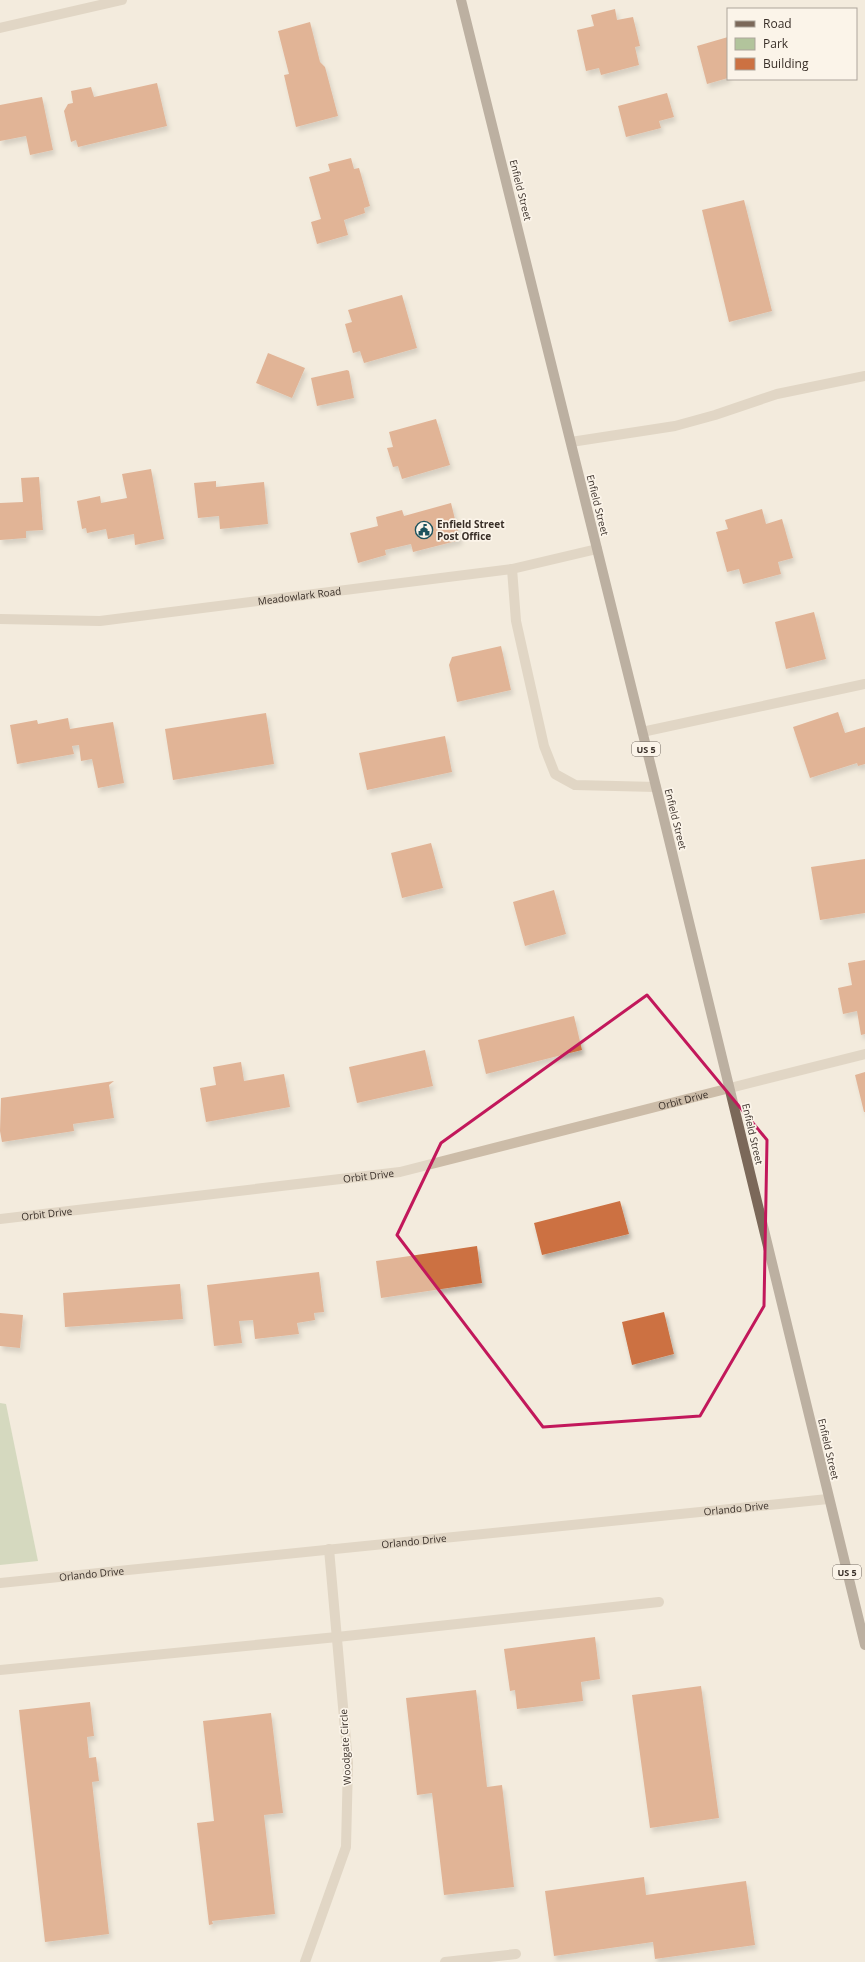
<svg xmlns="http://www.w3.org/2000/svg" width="865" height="1962" viewBox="0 0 865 1962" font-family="'Open Sans',sans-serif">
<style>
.green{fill:#b2c49c}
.building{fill:#cc7142;filter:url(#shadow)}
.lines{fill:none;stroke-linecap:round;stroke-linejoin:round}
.service{stroke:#ccbca8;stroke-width:10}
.minor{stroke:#ccbca8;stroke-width:10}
.primary{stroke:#7b6859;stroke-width:10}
.marked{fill:none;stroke:#c2185b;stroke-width:3;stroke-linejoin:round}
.labels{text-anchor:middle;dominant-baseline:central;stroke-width:3.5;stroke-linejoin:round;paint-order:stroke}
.shield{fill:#fbf4e9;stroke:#736a62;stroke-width:1}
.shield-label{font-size:9px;font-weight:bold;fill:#392f28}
.street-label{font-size:10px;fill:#392f28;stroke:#fbf4e9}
.poi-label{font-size:10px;font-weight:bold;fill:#392f28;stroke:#fbf4e9;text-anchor:start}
</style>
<defs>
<filter id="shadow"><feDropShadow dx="2.5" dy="4.5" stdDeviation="2" flood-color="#0004"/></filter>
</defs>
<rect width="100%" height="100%" fill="#f3ebdd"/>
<path class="green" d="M0,1403l6,1 32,157 -38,4z"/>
<path class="building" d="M615,9l2,11 16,-3 7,29 -5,1 4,18 -38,10 -2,-7 -13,3 -9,-41 17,-4 -3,-11z
M310,22l10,40 5,5 13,49 -42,11 -12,-52 5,-1 -11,-43z
M728,37v41l-21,6 -10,-38z
M157,83l10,43 -89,21 -2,-7 -5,2 -7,-31 4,-7 5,-1 -2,-12 20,-4 3,10z
M667,93l7,24 -15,4 2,7 -35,9 -8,-31z
M42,97l11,53 -23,5 -4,-19 -26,5v-36z
M351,158l3,11 5,-1 11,38 -6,2 1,5 -21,7 4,15 -31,9 -6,-22 10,-3 -12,-42 21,-6 -2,-7z
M744,200l28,111 -43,11 -27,-112z
M402,295l15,53 -53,15 -4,-12 -7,2 -8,-29 7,-2 -4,-12z
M268,353l37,15 -13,30 -36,-15z
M347,370l2,1 5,27 -37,8 -6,-28z
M436,419l14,46 -48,14 -4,-13 -5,1 -6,-19 6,-1 -4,-15z
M151,469l13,70 -29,6 -1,-11 -26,5 -2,-10 -19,4 -1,-5 -4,1 -5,-28 23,-5 1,7 26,-5 -5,-24z
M39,477l4,53 -17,1v7l-26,2v-37l23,-1 -2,-24z
M216,481v6l48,-5 4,42 -48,5 -1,-13 -21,2 -4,-35z
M451,503l9,37 -47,12 -2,-8 -26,6 1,5 -28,8 -8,-30 28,-7 -2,-9 26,-7 2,6z
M762,509l4,15 16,-5 11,39 -15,4 3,12 -38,10 -4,-15 -12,3 -11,-40 12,-3 -3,-9z
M814,612l12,47 -40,10 -11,-47z
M501,646l10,44 -54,12 -8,-37 3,-8z
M838,712l7,21 20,-6v37l-7,2 -1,-3 -47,15 -17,-51z
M266,713l8,51 -101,16 -8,-51z
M68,718l2,11 43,-7 11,61 -26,5 -6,-29 -11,2 -2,-16 -7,1 2,8 -57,10 -7,-39 27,-5 1,4z
M445,736l7,36 -85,18 -8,-37z
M431,843l12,45 -41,10 -11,-45z
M865,859v54l-45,7 -9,-53z
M554,890l12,44 -41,12 -12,-44z
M865,960v74l-4,1 -4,-24 -14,3 -5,-26 14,-3 -4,-22z
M574,1016l8,34 -96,24 -8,-34z
M425,1050l8,36 -76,17 -8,-36z
M241,1062l3,19 40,-7 6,33 -84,15 -6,-34 16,-3 -3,-18z
M865,1072v40h-1l-9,-37z
M114,1081l-5,4 5,33 -41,6 1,7 -72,11 -2,-11 1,-33z
M620,1201l9,33 -87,21 -8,-32z
M477,1246l5,37 -101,15 -5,-37z
M319,1272l5,40 -10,1 1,7 -18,3 2,11 -44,5 -2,-19 -14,1 3,22 -28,3 -7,-61z
M180,1284l3,35 -118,8 -2,-34z
M664,1312l10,42 -42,11 -10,-43z
M0,1313l23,2 -3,33 -20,-2z
M595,1637l5,42 -19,3 2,19 -66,8 -2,-19 -5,1 -6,-42z
M701,1686l18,132 -69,10 -18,-133z
M476,1690l11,97 15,-2 12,102 -70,8 -12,-102 -15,2 -11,-97z
M90,1702l4,34 -7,1 2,21 7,-1 3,24 -7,1 17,152 -64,8 -26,-232z
M271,1713l12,100 -19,2 11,99 -63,7 1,3 -4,1 -12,-102 17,-2 -11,-100z
M644,1877l2,18 100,-14 9,64 -100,14 -2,-17 -99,14 -9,-65z"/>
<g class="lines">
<path class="service" d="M571,442l104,-16 40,-11 62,-21 88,-18
M512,569l4,52 28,125 11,28 20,11 81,2
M642,732l223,-48
M730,1088l135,-34
M0,1670l337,-33 322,-35
M445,1962l71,-8"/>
<g class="minor">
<path d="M0,28l122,-28"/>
<path id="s1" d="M0,619l100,2 412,-52 85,-20"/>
<path id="s2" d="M0,1219l400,-47 330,-84"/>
<path id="s3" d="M0,1583l828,-84"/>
<path d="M305,1962l41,-115 2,-84 -19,-214"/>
</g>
<path class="primary" d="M461,0l200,807 204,838"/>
</g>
<path d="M0 0H865V1962H0ZM647,995l120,145 -3,166 -64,110 -157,11 -146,-192 44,-92z" fill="#f3ebdd" fill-opacity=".55" fill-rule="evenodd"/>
<path class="marked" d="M647,995l120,145 -3,166 -64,110 -157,11 -146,-192 44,-92z"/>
<defs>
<symbol id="civic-ring" viewBox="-11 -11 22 22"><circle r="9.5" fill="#fbf4e9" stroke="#1b525d" stroke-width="1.5"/><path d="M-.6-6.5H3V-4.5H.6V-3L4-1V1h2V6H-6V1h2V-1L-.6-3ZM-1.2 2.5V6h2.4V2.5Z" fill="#1b525d"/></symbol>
</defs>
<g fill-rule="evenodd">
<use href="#civic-ring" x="414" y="520" width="20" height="20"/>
</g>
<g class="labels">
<g class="shield">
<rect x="632" y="742" width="28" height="14" rx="3"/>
<rect x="833" y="1565" width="28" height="14" rx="3"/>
</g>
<g class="shield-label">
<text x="646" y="749">US 5</text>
<text x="847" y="1572">US 5</text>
</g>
<g class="street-label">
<text transform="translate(521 190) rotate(76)">Enfield Street</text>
<text transform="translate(598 505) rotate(76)">Enfield Street</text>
<text stroke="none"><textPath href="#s1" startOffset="301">Meadowlark Road</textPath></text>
<text transform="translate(676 819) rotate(76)">Enfield Street</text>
<text stroke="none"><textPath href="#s2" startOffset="695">Orbit Drive</textPath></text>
<text transform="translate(753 1134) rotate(77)">Enfield Street</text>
<text stroke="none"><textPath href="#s2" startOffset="371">Orbit Drive</textPath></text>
<text stroke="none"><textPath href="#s2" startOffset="47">Orbit Drive</textPath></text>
<text transform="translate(829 1449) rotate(77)">Enfield Street</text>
<text stroke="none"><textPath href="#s3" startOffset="740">Orlando Drive</textPath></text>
<text stroke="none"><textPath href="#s3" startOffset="416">Orlando Drive</textPath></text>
<text stroke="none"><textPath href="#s3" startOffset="92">Orlando Drive</textPath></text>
<text transform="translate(345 1747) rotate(-93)">Woodgate Circle</text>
</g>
<g class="poi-label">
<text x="437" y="524">Enfield Street<tspan x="437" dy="12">Post Office</tspan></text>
</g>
</g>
<rect x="727" y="8" width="130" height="72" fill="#fbf4e9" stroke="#ada59c"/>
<rect x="735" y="21" width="20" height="6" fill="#7b6859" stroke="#ada59c"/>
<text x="763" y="28" font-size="12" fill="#392f28">Road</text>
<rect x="735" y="38" width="20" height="12" fill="#b2c49c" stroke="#ada59c"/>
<text x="763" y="48" font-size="12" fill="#392f28">Park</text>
<rect x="735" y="58" width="20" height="12" fill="#cc7142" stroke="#ada59c"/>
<text x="763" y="68" font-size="12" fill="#392f28">Building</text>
</svg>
